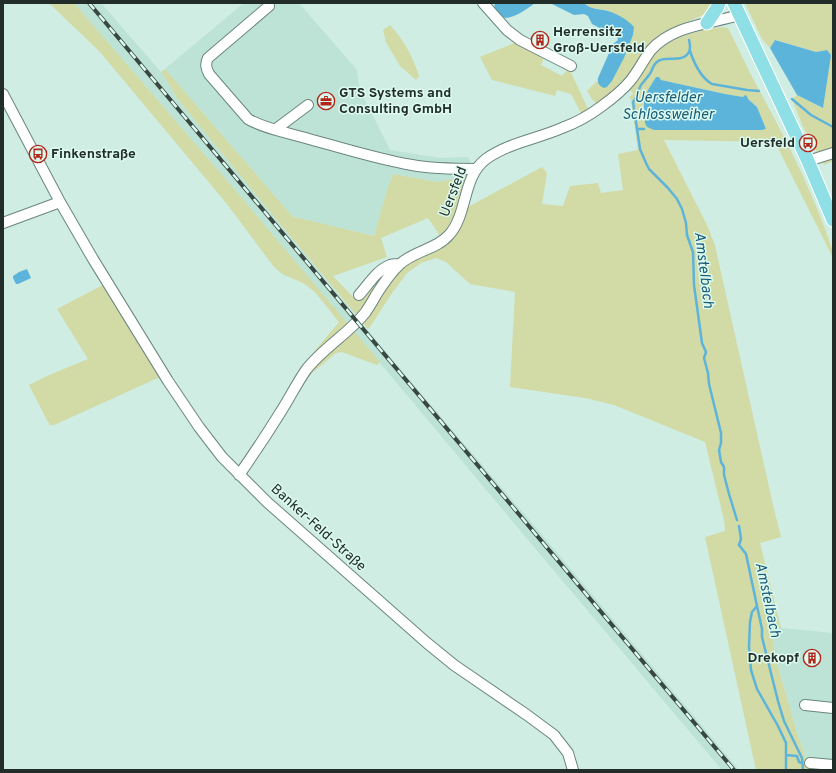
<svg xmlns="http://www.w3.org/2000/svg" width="836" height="773" viewBox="0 0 836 773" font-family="Overpass,sans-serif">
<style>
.built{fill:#bce3d6}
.green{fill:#d2daa5;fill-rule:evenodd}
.water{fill:#5db4db}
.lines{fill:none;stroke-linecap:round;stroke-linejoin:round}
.stream{stroke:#5db4db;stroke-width:2.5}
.minor-casing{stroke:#6b867d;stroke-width:12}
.major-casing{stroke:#fff;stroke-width:15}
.minor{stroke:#fff;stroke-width:10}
.major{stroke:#8fe0e6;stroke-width:13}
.rail-casing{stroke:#394742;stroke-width:4}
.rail{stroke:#dcfaef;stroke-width:2.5;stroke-dasharray:8;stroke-linecap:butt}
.labels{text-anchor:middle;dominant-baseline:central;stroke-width:3;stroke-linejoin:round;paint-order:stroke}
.poi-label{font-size:14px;font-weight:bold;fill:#222d29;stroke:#dcfaef;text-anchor:start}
.street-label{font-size:14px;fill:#222d29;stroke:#dcfaef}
.water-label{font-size:15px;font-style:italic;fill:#195c77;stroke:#dcfaef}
</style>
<rect width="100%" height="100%" fill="#cfede2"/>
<path class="built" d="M74,3h27l60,69 10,15 5,10 90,110 129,156 154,180 190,227h-17l-183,-217 -303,-362z
M244,3h55l58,67 2,18 31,62 50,8 28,-1 3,6 -4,14 -30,5 -44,-8 -6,16 -13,46 -71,-17 -10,-2 -128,-148z
M771,628h10l52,5v137h-23l-13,-37 -21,-73z"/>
<path class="green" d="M49,3h25l162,188 144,171 -3,3 -35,-13 -6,1 -24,20 -15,20 -49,78 -2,6 -6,-10 73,-114 26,-31 -24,-30 -12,-9 -21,-9 -8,-7 -47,-63 -127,-152z
M584,3h129l-5,10 -36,15 -13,8 -12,12 -26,38 -23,18c-6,-3 -8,-8 -11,-13l10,-10 2,3 9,3c11,-16 17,-34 25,-52 -6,-6 -15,-17 -22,-23 -8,-5 -18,0 -27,-9z
M745,3h88v158l-9,4 -21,-38 -11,-28 5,-4 25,13 5,-31v-27l-11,2 -40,-12 -6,8 -8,-9z
M390,25c14,15 23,32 29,51l-3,4 -16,-14 -14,-24 -3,-12z
M722,27l6,1c8,15 15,31 23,47 31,57 62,115 82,177v3l-1,1 -57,-114 -111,-2 43,85 8,20 5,23 53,237 8,32 -21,6 21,85h-10l5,32 21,73 13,37h-54l-51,-233 20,-6 -1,-11 -19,-78 -91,-37 -29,-7 -75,-11 5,-95 -45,-8 -24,-22 -10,-4 -15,5 -14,10 -17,23 -18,28 -4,5 -102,-122 -90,-110 -5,-10 -10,-15 4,-3 128,148 10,2 71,17 13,-46 6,-16 44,8 30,-5 -8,27 9,3 74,-40 5,6 -5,31 21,2 7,-20 28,-3 3,10 22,-3 -5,-36 20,-4 -7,-50 -2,-3 4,-3 -3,-5c9,-13 19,-30 32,-41 16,-13 40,-18 60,-21zM659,77l2,3 64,14 18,3 5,2 9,8 9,22 -4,1h-107l-11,-17v-13l12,-22zM428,218l13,19 -64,40 -20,24 -24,-25 54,-19 -6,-19z
M514,43l30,15 -3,7 21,11 7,-8 19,41 -7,4 -10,-19 -14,-4 -2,6 -63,-16 -12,-23z
M103,285l57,92 -106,48h-4l-2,-3 -19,-37 18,-9 41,-17 -31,-50z"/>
<path class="water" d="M495,3h40c-7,5 -26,20 -35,13 -2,-1 -4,-5 -6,-8z
M550,3h34c8,8 17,5 27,9 8,3 17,8 23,15l-1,8 -9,23 -12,23 -5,6 -3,1c-5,-2 -7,-5 -6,-10l15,-34 5,-4 -1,-3 -25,-13 -4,-8 -4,-2 -10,1z
M775,40l41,12 11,-2 4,5 -8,53 -26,-13 -27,-47z
M656,77h3l2,3 64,14 18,3 2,-2 2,1 1,3 9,8 9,22 -4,1h-108l-7,-3 -2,-4 -1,-16v-7l4,-10z
M27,269l4,9 -13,6h-2l-3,-6v-2l6,-4z"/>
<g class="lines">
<path class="stream" d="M689,40c1,4 2,8 0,12 -7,13 -26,1 -34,12 -2,2 -3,6 -4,8 -3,5 -7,9 -10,13 -3,6 -4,12 -8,17l7,47 6,14 3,6 19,19 9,11 5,10 4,14 1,12 6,17 1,33 8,58 4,9 -2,6 4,15 1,11 12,49v10l-2,7 2,12 3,5v8l5,19 8,26
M690,51c4,12 10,26 22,33l35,6 12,1
M792,99l19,16 22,12
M638,129h6
M739,526l2,13 -2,6 7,9 11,52 5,23v8l16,64 6,20 18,37 1,12
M757,606l-5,6 -2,10 -1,25 2,23 6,19 21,37 8,17v27
M786,755l11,1 2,6 3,1"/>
<defs>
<path id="minor" d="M483,3l24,27 13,10 51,26
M269,6l-61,52c-3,6 -2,10 1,16l39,45c17,10 41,14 61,20 34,9 68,20 103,26 21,4 43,4 64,4
M3,94l57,108 33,57 75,122 31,46 23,30 45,45 160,141 27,22 73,50 27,20 14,18 5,17
M276,129l32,-24
M808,161l25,-8
M3,223l57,-21
M359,295c9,-10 18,-25 31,-30 3,-1 6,-1 10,-1
M239,475c14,-20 28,-41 41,-62 9,-14 17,-30 26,-43 17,-22 42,-36 59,-57 4,-6 8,-12 11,-18 7,-11 15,-23 24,-31 14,-13 37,-15 49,-29 19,-21 13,-58 37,-76 22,-16 51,-20 76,-31 14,-5 28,-13 40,-22 11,-8 21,-16 29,-26 8,-10 13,-21 20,-30 22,-25 59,-26 88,-35
M805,705l28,3
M810,763l23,2"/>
<path id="major" d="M734,3l74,158 25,59
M707,23l10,-15 2,-5"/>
</defs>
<use href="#minor" class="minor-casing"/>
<use href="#major" class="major-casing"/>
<use href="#minor" class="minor"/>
<use href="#major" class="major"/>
<defs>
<path id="rail" d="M89,3l645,767"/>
</defs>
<use href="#rail" class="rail-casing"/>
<use href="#rail" class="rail"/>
</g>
<defs>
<symbol id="building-ring" viewBox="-11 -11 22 22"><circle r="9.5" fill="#dcfaef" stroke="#b32519" stroke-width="1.5"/><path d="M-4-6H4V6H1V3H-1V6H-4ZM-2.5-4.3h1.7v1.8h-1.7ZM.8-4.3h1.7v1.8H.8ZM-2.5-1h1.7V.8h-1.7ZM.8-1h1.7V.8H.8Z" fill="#b32519"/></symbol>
<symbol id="office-ring" viewBox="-11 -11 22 22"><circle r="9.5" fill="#dcfaef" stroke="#b32519" stroke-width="1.5"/><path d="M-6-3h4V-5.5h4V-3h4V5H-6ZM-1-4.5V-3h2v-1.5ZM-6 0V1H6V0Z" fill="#b32519"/></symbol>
<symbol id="bus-ring" viewBox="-11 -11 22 22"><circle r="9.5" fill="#dcfaef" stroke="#b32519" stroke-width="1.5"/><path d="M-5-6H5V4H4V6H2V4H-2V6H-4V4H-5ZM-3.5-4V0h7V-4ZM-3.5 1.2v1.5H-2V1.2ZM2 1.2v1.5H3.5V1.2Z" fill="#b32519"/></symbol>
</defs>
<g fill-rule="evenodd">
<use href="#building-ring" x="530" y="30" width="20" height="20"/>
<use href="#office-ring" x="316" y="91" width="20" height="20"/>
<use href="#bus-ring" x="798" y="133" width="20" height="20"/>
<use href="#bus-ring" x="28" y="144" width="20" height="20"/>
<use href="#building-ring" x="802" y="648" width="20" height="20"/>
</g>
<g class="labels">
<g class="poi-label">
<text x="553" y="32">Herrensitz<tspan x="553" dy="16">Groß-Uersfeld</tspan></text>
<text x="339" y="93">GTS Systems and<tspan x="339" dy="16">Consulting GmbH</tspan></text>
<text x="795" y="143" text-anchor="end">Uersfeld</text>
<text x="51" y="154">Finkenstraße</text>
<text x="799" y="658" text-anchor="end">Drekopf</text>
</g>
<g class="street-label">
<text transform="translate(454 192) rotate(-69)">Uersfeld</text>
<text transform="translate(318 528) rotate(42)">Banker-Feld-Straße</text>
</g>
<g class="water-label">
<text x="668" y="98">Uersfelder<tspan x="668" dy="17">Schlossweiher</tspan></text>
<text transform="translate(703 270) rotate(83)">Amstelbach</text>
<text transform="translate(767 600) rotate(78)">Amstelbach</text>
</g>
</g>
<rect width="836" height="773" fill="none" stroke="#222d29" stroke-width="8"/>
</svg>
